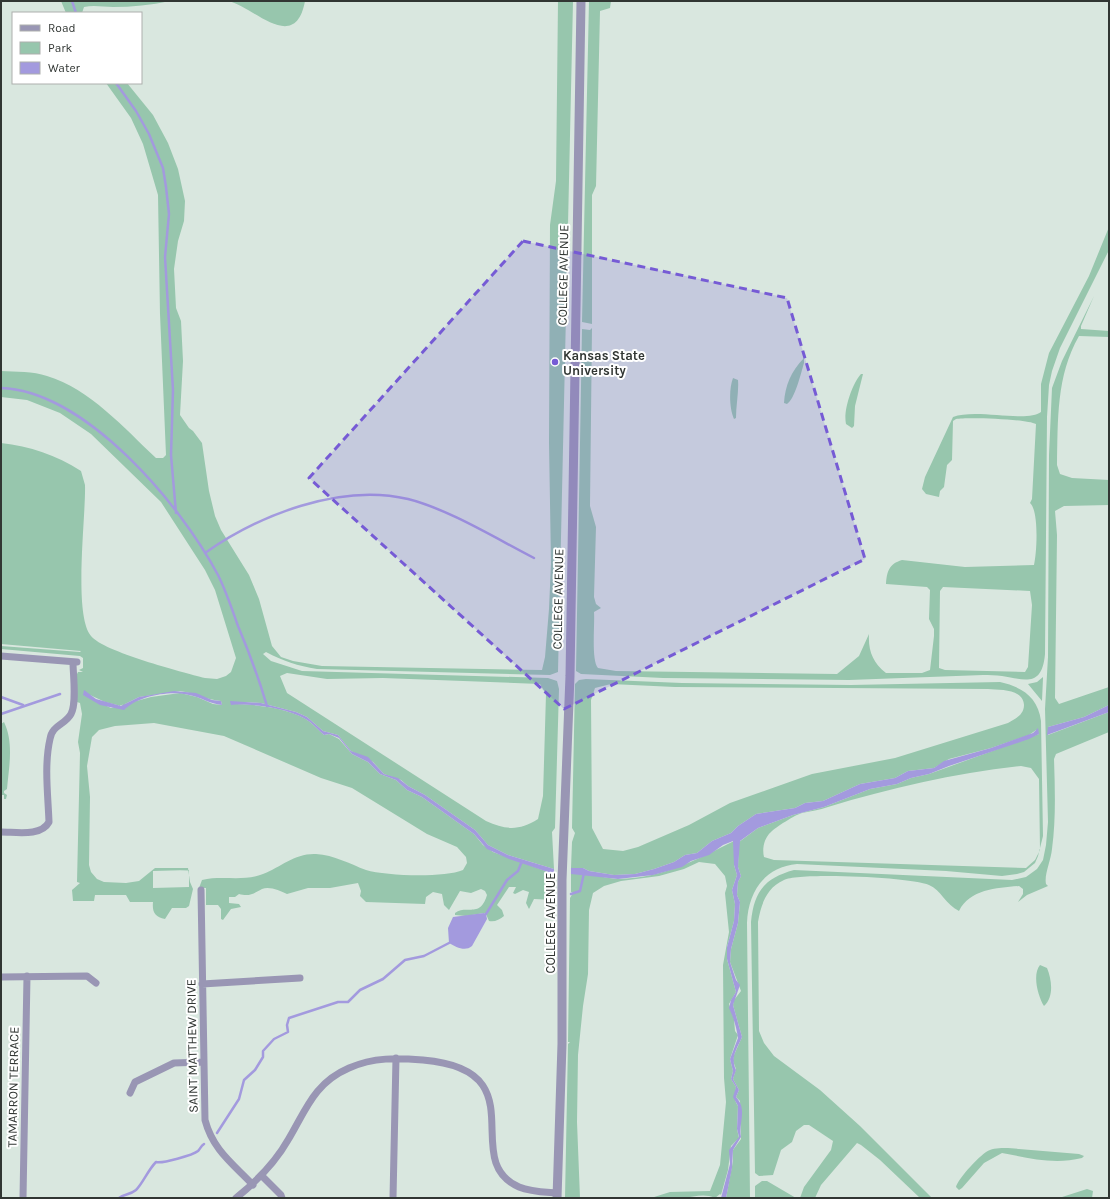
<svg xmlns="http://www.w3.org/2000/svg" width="1110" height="1199" viewBox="0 0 1110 1199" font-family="Karla,sans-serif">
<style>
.green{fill:#97c6ad;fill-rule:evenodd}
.water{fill:#a39ade}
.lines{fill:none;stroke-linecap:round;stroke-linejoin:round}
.stream{stroke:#a39ade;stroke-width:2.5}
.minor{stroke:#9996b4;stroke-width:7}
.tertiary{stroke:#9996b4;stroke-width:9}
.marked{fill:#765bd5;fill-opacity:0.2;stroke:#765bd5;stroke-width:3;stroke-dasharray:8 5;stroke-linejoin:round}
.poi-dot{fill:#765bd5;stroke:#fff;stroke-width:1.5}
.labels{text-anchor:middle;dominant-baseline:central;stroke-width:4;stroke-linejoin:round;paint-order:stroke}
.street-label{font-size:13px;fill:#313633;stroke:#fff}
.poi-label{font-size:13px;font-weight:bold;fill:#313633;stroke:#fff;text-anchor:start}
</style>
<rect width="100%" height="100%" fill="#d9e7df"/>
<path class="green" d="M61,1h109c-19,4 -38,6 -57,6 -10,0 -19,-2 -29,0l-2,6h-16z
M228,1h77c-10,54 -52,5 -77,0z
M558,1h15l-15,671 -8,3 -233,-6c-19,-3 -34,-8 -51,-17l-3,2 8,7 31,10 246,7 9,3 2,8 -4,139 -3,4 2,37 -46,-14 -20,-10 -13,-15 -50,-35 -17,-9 -7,-6 -17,-6 -11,-12 -22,-11 -13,-16 -15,-4 -16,-14 -11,-5 -35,-9 -16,-1 -14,2c23,0 61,4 79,18 5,4 9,9 14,13l5,-1 10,5 13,15 16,8 12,12 16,6 11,10 15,7 52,37 9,11 10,7 61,22v16l-3,-2 3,12 -20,-1 -5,10 -3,-6 3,-11 -6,-2 -8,4 -2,-1 3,-6h-7l-12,18 5,5 2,6c-5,4 -9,6 -15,5l-3,-7 -2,-1 -18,3 -11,-1v-2c11,-9 25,6 32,-18l-2,-4 -4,-2 -10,4 -11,-2 -11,19 -5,-5 -2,-11 -9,-2 -7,5 -1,7 -59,-2 -6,-6 1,-5 -3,-8 -28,5h-22l-21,6c-7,-3 -17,-8 -25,-5 -8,4 -12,8 -23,5l-4,3h-6v6l10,1 2,3 -10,2 -8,11 -2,-1v-10l-3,-4h-12v-17h-7l3,-8c20,-5 41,2 61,-6 18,-7 32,-21 53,-20 18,1 34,10 50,16 20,6 78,8 97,0l4,-7 -1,-6 -9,-10 -30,-13 -75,-46 -31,-10 -97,-42 -70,-13 -39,3 -16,4 -7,7 -5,29 3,31 -1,68 2,7 6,7 7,3 22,1 13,-2 16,-13h33l2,14 3,7 -4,17 -3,2h-14l-7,11c-10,-2 -13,-7 -12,-17h-23l-4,-7h-31l-1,6h-21l-1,-11 8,-7 -3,-1 3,-129 -2,-11 4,-28 -2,-11 -3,-1v-28l1,-2h5l-4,-2 4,-2v-10l-3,-2 -79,-7v-3l79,6 1,-1 -80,-7v-201c29,3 55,12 80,28l4,14c1,31 -12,130 6,151 13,16 91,36 114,42l12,1 9,-3 5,-4 5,-14 -21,-68 -10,-20 -44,-68 -70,-68 -31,-21 -33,-13 -26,-3v-26c15,1 32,0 46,5 43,13 77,52 109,82h7l3,-3 -6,-141 -2,-119 -15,-51 -12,-26 -25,-35h21l26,32 15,28 10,26 7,32 -1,20 -6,20 -4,28 2,39 5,13 2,40 -3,54 9,13 4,3 9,12 7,48 6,25 6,14 28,45 10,24 13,47 9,11 12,4 29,5 220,4 3,-13 4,-48 2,-46 -2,-120 1,-218 6,-44zM287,673l40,6 56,-1 157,6 6,10 -3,102 -5,23c-19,12 -32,11 -52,2l-199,-128 -7,-17zM180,691c15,2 27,9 41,10l1,4 -9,-1 -16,-7 -17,-4 -29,4 -40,11 -27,-13h6l15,7 16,4 18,-9zM189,870v17l-36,1v-17z
M589,1h22l-1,7 -10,3 -4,175 -4,9v129l-10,-2z
M1109,227v23l-49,98 -8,23 -3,14 -2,32 -2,237c-3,33 -19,26 -43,22 -6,-1 -13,-1 -19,-1l-134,5 -186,-2 -82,-4 -5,-3 6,-342 8,1 2,-2 -2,178 6,21 -2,70 2,7 5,4 -7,4c1,13 -3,48 4,56l18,3 221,3 22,-18 10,-22c-1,17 4,29 17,39h36l8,-3 4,-34v-7l-5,-10 1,-29 -3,-3 -41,-3c1,-13 3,-20 16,-24l63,7 69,-2c3,-13 5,-54 -4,-62l2,-4 4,-75c-10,-5 -68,-7 -80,-5l-3,2 -1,39 -5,5 -3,22 -4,4 -1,6 -13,-3 -4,-5 3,-12 28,-60c23,-9 74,6 88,-5v-28l8,-31 40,-77zM943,587l87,4 2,14 -4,62 -3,5 -80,-2 -6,-2 1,-77z
M1094,296l-13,30v3l28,2v6l-30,-1c-23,40 -21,84 -22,129l3,9 12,4 37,2v25l-45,1 -9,5 2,24 -2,163 4,6 50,-17v18l-25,12 -36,10v8l61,-23v20l-53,22 -2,5c1,30 2,61 -2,90 -1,11 -8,26 -6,35l2,2 -21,9 -9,7 5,-8v-5l-4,-3c-22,2 -49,3 -60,25 -13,-6 -18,-21 -30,-26 -17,-8 -130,-13 -145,-5 -18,8 -23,25 -26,42l1,109 5,12 10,13 46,34 40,36 72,72h-12l-40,-38 -19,-15 -4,-2 -36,42 -6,13h-15l4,-11 27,-37 2,-9 -24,-16h-5l-8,6 -4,11 -11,8 -8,25 -14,1 -4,-3 -4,-251c3,-31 14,-44 43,-52l218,10 14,-3 11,-8 6,-9 3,-15 2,-23 -3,-113 3,-52 1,-202 3,-67 10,-27z
M804,358v5c-3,10 -9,36 -17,41l-3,-1c1,-17 7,-32 20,-45z
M861,374h2l-8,32 -1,20 -2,2 -6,-4c-3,-13 6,-40 15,-50z
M733,378l5,2c1,11 -2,25 -2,38l-2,1c-5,-11 -5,-31 -1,-41z
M1043,677v1l-1,23 -14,-17 9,-2z
M586,679l96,4 169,2 149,-3c22,5 38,15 41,39l2,115 -5,20 -3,7 -11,9 -7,2 -15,2 -56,-5 -149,-7c-33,3 -49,29 -50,59l3,275h-24l7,-37v-11l8,-11 -1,-38 -4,-4 3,-7 -6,-11 3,-10 -3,-8 1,-6 8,-18 -9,-32 1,-5 7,-9 -11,-29 1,-13 7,-26 2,-21 -3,-7 1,-13 3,-6 -3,-9 1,-25 19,-14 35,-13 31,-8 46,-18 27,-5 14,-6 18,-4 110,-40 -3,-4 -7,5 -38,13 -42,11 -15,9 -26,3 -13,7 -35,6 -37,17 -18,2 -10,5 -39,6 -18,12 -7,7 -19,8 -15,12 -12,2 -11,7 -20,7 -19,5 -21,1 -25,-4 -6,-3h-12l1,-26 3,-9 -3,-5 3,-144 4,-4zM611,684l64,3 313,2c13,1 35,0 36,16 0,10 -9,14 -16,18l-113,35 -83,16 -82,29 -41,22 -51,22 -15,4 -20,-2 -11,-21 -1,-128 4,-12zM1021,766l10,2 8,11 1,71 -5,10 -9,8 -252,-8 -10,-3c-2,-8 0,-19 7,-25 5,-5 24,-17 31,-19 8,-2 18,-3 26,-6 63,-19 128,-34 193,-41z
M4,722c10,21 5,44 3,67l-3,2v2l3,2 -1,4h-2v-4h-3v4v-75z
M734,841v24l3,10 -5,15 3,14 -1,17 -7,26v12l9,33 -7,12 5,15 1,12 3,4 -8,24 3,12 -2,8 5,8c-1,9 -3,11 2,19l-1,23 2,9 -8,8 -3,24 -7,25 -1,-1 -5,4c-11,-5 -21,-1 -32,0 -10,1 -21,0 -32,0l19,-6 40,-1 10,-26 6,-63 -2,-24 -1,-113 6,-33 -4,-39 2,-7 -2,-10 -10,-12 -16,-2 -15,7 -25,7 -38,5 -17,5 -11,7 -4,17 -1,64 -5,32 -5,49 -1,67 3,76h-15l3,-154 2,-2h-2l2,-144 3,-5h5l-7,-1v-18c16,-3 33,5 48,5 44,-1 77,-19 115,-38z
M1040,965l7,3c5,12 7,29 -3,38 -6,-10 -12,-31 -4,-41z
M1008,1148l71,6 5,2 -2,2c-28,7 -53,0 -80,-5l-18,10 -22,25 -3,2 -3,-3c2,-8 25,-34 34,-37 5,-2 13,-2 18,-2z
M762,1181h5l29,17h-41v-12z
M1087,1189l6,2 -1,7h-33z"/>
<path class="water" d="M84,690l12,9 25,7 18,-9 35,-6 22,2 16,7 9,1 1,4c-12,-1 -21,-8 -33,-10 -19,-5 -51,1 -65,15l-24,-5 -17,-10z
M230,701l31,2 35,9 11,5 16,14 15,4 13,16 17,6 16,17 14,4 10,8 17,9 50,35 13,15 20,10 46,14v5l-45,-15 -22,-10 -13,-15 -52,-37 -15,-7 -11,-10 -16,-6 -12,-12 -16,-8 -13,-16 -10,-4 -5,1c-5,-4 -9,-9 -14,-13 -17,-13 -57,-19 -79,-17z
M1109,705v7l-62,23 1,-8 36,-10z
M1038,728l1,6 -10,5 -80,27 -20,8 -18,4 -14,6 -27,5 -46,18 -31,8 -35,13 -18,13 -2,26 3,9 -3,6 -1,13 3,7 -2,21 -7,26 -1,13 6,18 4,5 -7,20 9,32c-5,12 -12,20 -6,33l-3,9 6,11 -3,7c12,13 2,26 5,40l-8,13 -1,18 -6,30h-5l9,-34 -1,-14 10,-13 -2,-8 1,-23 -5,-9 3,-10 -5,-8 2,-8 -3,-12 8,-21c-1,-9 -5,-22 -9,-30l2,-8 5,-8 -9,-33v-12l7,-26 1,-17 -3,-14 5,-15 -3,-10 -1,-24 -10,4 -14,10 -18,6 -9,6 -29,8 -35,4 -47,-5v-6h12l6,3 25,4 21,-1 19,-5 20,-7 11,-7 12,-2 15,-12 19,-8 7,-7 18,-12 39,-6 10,-5 18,-2 37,-17 35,-6 13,-7 26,-3 10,-7 47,-13 42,-15z
M484,913l2,1 1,5 -15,27c-7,6 -16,1 -23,-3l-1,-15 5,-11z"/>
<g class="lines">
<path class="stream" d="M72,1l4,12
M116,83l20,28 13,23 14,34 3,19 3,27 -4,43 8,133 -2,65 5,58
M1,388c85,3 180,117 217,187 8,16 14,34 20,51 11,26 21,53 29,80
M205,553c54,-38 135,-70 203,-54 40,10 89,40 126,59
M1,697l22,8
M1,714l59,-20
M549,871l-1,10 6,12
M571,894l9,-3 4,-18
M486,914l21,-34 11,-9 4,-10
M217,1133l22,-34 5,-19 11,-10 8,-13v-6l11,-12 14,-7 -1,-7 2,-7 49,-16h10l12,-12 23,-11 22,-19 19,-4 25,-13
M119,1198c5,-4 11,-3 17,-8 7,-7 12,-20 20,-28 6,2 37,-7 42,-11 2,-2 3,-5 6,-7"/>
<path class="minor" d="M1,656l76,6
M1,832c15,0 40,5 48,-10 -1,-27 -5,-57 1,-83 2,-14 15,-14 21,-25 6,-11 2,-39 2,-52
M201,890l4,230c8,30 27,43 48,65
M1,977l86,-1 9,7
M202,984l98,-6
M130,1093l5,-11 39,-19 29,-1
M262,1176l19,19 1,3
M23,1198l4,-222
M236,1198c21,-17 39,-35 52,-58 18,-30 26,-57 61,-72 25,-11 48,-10 74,-8 117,10 34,100 96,127 12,5 26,5 38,6
M393,1198l3,-140"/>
<path class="tertiary" d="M557,1198l5,-154v-164l8,-204 11,-675"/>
</g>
<path class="marked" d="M523,241l264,57 78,261 -301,150 -255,-231z"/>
<circle class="poi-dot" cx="555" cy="362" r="4"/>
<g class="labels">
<g class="street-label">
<text transform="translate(563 275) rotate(-89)">COLLEGE AVENUE</text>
<text transform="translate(558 599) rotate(-89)">COLLEGE AVENUE</text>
<text transform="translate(550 923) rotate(-90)">COLLEGE AVENUE</text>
<text transform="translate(192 1046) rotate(-91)">SAINT MATTHEW DRIVE</text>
<text transform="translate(13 1087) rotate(-89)">TAMARRON TERRACE</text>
</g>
<g class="poi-label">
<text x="563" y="355">Kansas State<tspan x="563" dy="15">University</tspan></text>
</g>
</g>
<rect width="1110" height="1199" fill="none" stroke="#313633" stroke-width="4"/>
<rect x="12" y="12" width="130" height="72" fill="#ffffff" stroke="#adafad"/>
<rect x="20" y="25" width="20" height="6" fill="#9996b4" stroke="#adafad"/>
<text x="48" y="32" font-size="12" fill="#313633">Road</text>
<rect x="20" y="42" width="20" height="12" fill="#97c6ad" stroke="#adafad"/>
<text x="48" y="52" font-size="12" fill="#313633">Park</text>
<rect x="20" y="62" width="20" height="12" fill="#a39ade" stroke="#adafad"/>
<text x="48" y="72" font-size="12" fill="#313633">Water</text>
</svg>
